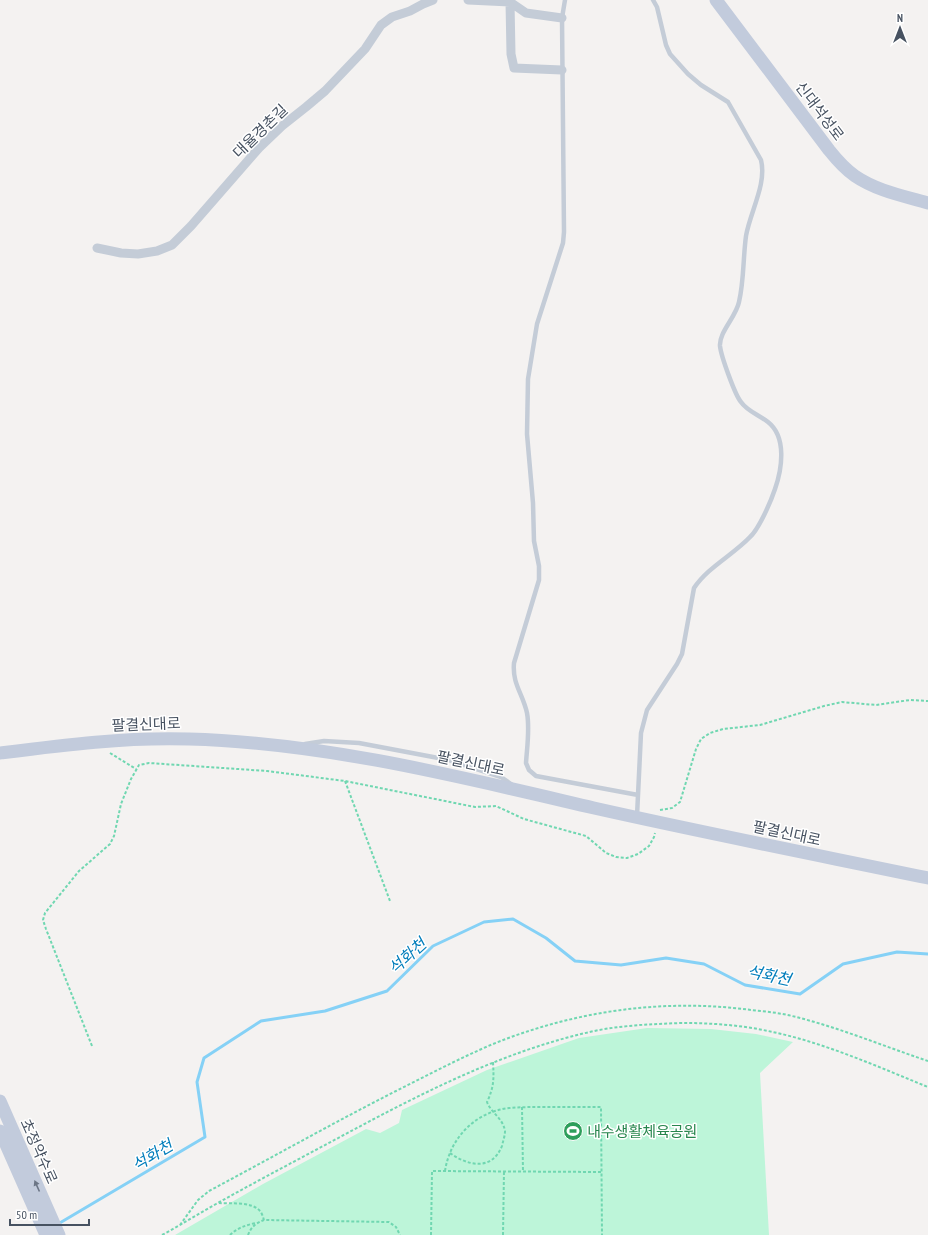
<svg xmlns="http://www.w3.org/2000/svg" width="928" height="1235" viewBox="0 0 928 1235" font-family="'PT Sans Narrow','Noto Sans KR',sans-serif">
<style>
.green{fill:#bdf5d9}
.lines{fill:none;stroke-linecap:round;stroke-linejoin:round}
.stream{stroke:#85d1f6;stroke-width:3}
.path{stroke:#70d7b1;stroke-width:2;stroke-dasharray:3 2;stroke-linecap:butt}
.lane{stroke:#c4ccd7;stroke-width:4.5}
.street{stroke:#c4ccd7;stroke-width:9}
.secondary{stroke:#c2cbdc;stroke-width:13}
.oneway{fill:#6c7686}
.labels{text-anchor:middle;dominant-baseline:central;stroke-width:3;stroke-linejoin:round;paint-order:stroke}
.street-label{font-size:15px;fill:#475261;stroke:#fff}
.leisure-label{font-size:15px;fill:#27864d;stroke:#fff;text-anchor:start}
.water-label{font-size:16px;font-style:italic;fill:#007dbb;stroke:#fff}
</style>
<rect width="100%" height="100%" fill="#f4f2f1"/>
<path class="green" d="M647,1028l64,1 45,5 37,8 -33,31 9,162h-594l88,-51 103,-55 14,4 19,-10 3,-13 85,-40 92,-32z"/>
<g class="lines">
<path class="stream" d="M58,1224l147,-87 -8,-55 7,-24 57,-37 64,-10 62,-20 46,-45 51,-24 29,-3 33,19 29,23 46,4 45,-7 38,6 41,21 55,9 43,-30 54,-12 31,2"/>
<path class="path" d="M110,753l26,16
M345,781l45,120
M660,810l12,-2 8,-6 16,-53 5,-10 9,-6 13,-4 37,-4 64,-19 18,-4 34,3 34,-5 18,1
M92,1046l-46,-117 -3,-9 2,-7 34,-42 31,-27 4,-8 7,-32 10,-25 8,-14 10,-2 118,8 78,10 130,26 21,-1 28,13 62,17 20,17 10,4 11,1 11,-4 11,-8 5,-9 1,-4
M522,1107l1,65
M450,1153c18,13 42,18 52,-7 1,-5 3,-10 3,-15 -2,-13 -14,-18 -18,-29 7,-15 7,-23 6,-40
M445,1171c5,-33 30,-59 64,-63 12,-1 24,-1 37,-1 18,0 37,0 55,0l1,128
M219,1203c12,1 32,-2 41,8 2,2 3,6 4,9
M180,1225l18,-25 11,-9c62,-33 124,-68 187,-100 32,-16 64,-33 97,-47 79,-32 165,-45 250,-35 16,2 33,3 49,7 46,11 91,30 136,45
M162,1235c19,-10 36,-21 54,-31 41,-23 83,-45 124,-67 82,-44 167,-88 259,-107 28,-5 55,-6 83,-7 29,0 58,2 86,8 55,11 108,35 160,56
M230,1235c7,-7 16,-10 26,-12
M248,1235c3,-8 8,-12 16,-15l125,2 7,5 4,8
M431,1235l1,-64 169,1
M503,1235l1,-64"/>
<path class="lane" d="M565,0l-3,18 2,214 -1,11 -26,81 -9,55 -1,55 6,69 1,38 5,25v14l-25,83c-2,21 9,31 13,50 3,16 0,34 -1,50l3,7 7,6 102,19
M305,744l19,-3 35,2 90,17 52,17 10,7
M637,816l4,-83 6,-23 30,-46 5,-10 12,-66c14,-21 39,-33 56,-51 9,-8 21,-36 25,-48 7,-20 12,-52 -7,-67 -9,-7 -21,-11 -27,-20 -6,-7 -20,-46 -21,-56 -1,-14 16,-29 19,-44 5,-21 4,-44 7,-66 4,-24 21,-52 15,-76l-33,-58 -27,-17 -13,-11 -18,-20 -4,-9 -9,-38 -4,-7"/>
<path class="street" d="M468,0l42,2v-2
M510,2l1,52 3,14 48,2
M510,2l16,11 36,5
M97,248l24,5 17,1 19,-3 15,-6 19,-19 68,-78 23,-22 24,-19 19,-16 40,-42 16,-24 11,-8 18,-6 13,-7 10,-4"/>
<path class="secondary" d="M716,0l113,150c8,10 16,19 26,26 22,15 49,20 73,27
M0,753c63,-8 125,-16 189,-14 137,4 272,38 405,69 111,25 223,47 334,70
M0,1101l59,134
M0,1131l46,104"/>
</g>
<defs><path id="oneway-solid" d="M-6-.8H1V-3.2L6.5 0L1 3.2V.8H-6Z"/></defs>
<use class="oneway" href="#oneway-solid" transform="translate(37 1186) rotate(-114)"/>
<defs>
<symbol id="stadium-disc" viewBox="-11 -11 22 22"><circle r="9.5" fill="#2e9e5b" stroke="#fff"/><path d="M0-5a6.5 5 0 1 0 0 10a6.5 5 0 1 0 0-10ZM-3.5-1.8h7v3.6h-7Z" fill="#fff"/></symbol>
</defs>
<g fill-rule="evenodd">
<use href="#stadium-disc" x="562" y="1120" width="22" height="22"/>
</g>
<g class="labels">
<g class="street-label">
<text transform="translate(820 111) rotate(53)">신대석성로</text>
<text transform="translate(260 131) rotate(-44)">대율경촌길</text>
<text transform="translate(146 724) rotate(-2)">팔결신대로</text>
<text transform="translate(471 763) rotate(12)">팔결신대로</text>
<text transform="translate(787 833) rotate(12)">팔결신대로</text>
<text transform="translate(39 1151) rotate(66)">초정약수로</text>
</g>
<g class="leisure-label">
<text x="587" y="1131">내수생활체육공원</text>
</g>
<g class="water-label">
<text transform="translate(407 956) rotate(-42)">석화천</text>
<text transform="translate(769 975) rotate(12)">석화천</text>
<text transform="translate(152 1155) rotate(-31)">석화천</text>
</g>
</g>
<g transform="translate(900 28)" stroke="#ffffff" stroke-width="3" paint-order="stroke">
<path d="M0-3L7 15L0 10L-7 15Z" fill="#475261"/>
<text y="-6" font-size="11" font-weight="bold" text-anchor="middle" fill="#475261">N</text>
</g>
<path d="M10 1219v6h79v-6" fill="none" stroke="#475261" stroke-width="2"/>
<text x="16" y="1219" font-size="12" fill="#475261" stroke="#ffffff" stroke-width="3" paint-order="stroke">50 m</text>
</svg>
